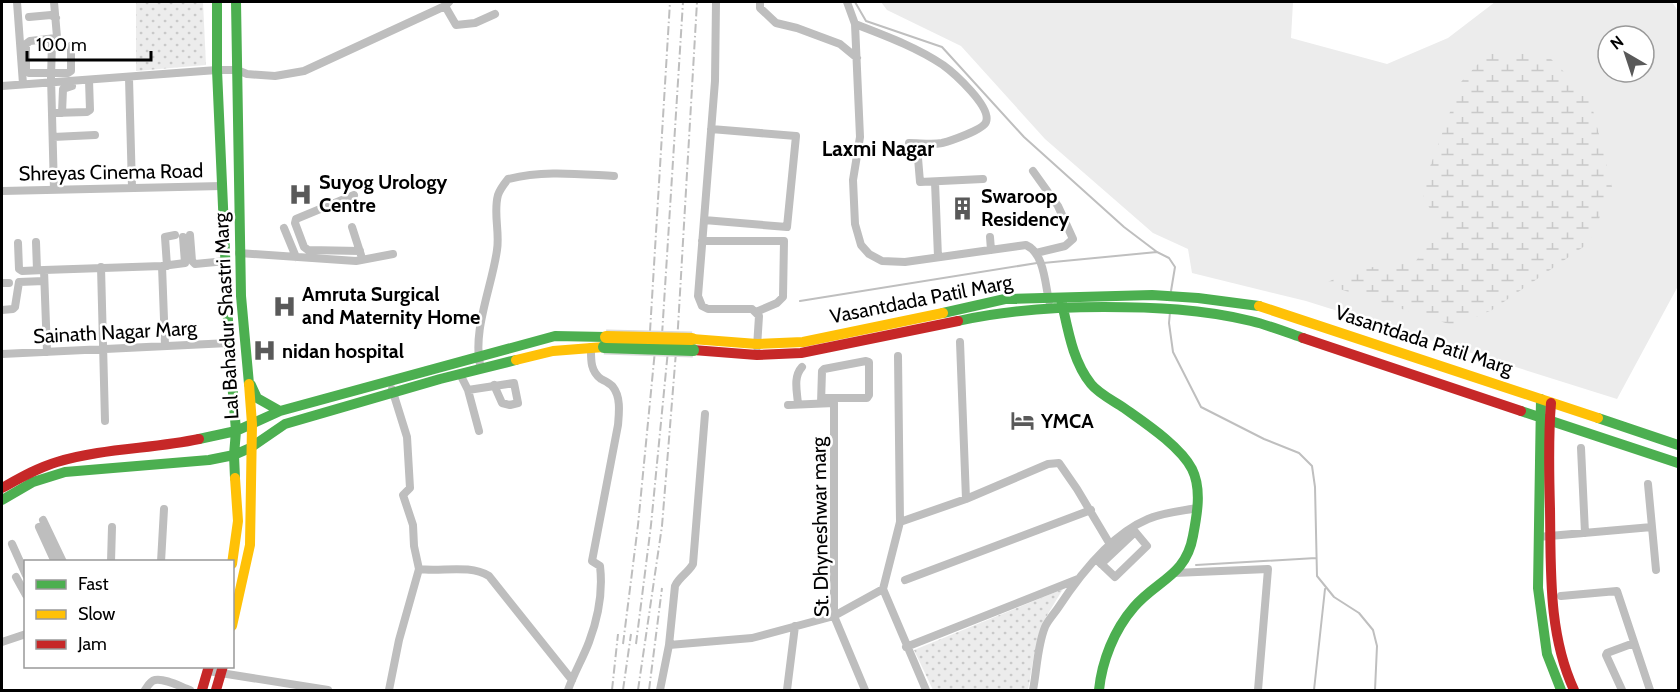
<svg xmlns="http://www.w3.org/2000/svg" width="1680" height="692" viewBox="0 0 1680 692" font-family="Cabin,sans-serif">
<style>
.grass{fill:#ececec;fill-rule:evenodd}
.wetland{fill:url(#wetland-marsh)}
.park{fill:url(#park-dots)}
.lines{fill:none;stroke-linecap:round;stroke-linejoin:round}
.stream{stroke:#bfbfbf;stroke-width:2}
.street{stroke:#bebebe;stroke-width:8}
.fast{stroke:#4caf50;stroke-width:10}
.slow{stroke:#ffc107;stroke-width:10}
.jam{stroke:#c62828;stroke-width:10}
.rail{stroke:#bebebe;stroke-width:2;stroke-dasharray:9 3 1.5 3;stroke-linecap:butt}
.fast-bridge-casing{stroke:#dbdbdb;stroke-width:15;stroke-linecap:butt}
.slow-bridge-casing{stroke:#dbdbdb;stroke-width:15;stroke-linecap:butt}
.fast-bridge{stroke:#4caf50;stroke-width:12}
.slow-bridge{stroke:#ffc107;stroke-width:12}
.labels{text-anchor:middle;dominant-baseline:central;stroke-width:5;stroke-linejoin:round;paint-order:stroke}
.street-label{font-size:20px;fill:#000;stroke:#fff}
.poi-label{font-size:20px;font-weight:bold;fill:#000;stroke:#fff;text-anchor:start}
.neighbourhood-label{font-size:21px;font-weight:bold;fill:#000;stroke:#fff}
</style>
<defs>
<pattern id="wetland-marsh" width="20" height="14" patternUnits="userSpaceOnUse" patternTransform="scale(1.5)"><rect width="20" height="14" fill="#ececec"/><path d="M1 5h8M5 5V1M11 12h8M15 12V8" fill="none" stroke="#c9c9c9"/></pattern>
<pattern id="park-dots" width="8" height="8" patternUnits="userSpaceOnUse" patternTransform="scale(1.5)"><rect width="8" height="8" fill="#ececec"/><path d="M2 2h.1M6 6h.1" fill="none" stroke="#c9c9c9" stroke-width="1.8" stroke-linecap="round"/></pattern>
</defs>
<rect width="100%" height="100%" fill="#fff"/>
<path class="grass" d="M881,2h412l-2,36 96,26 61,-26 47,-36h177l6,9v275l-61,113 -311,-98 -114,-28 -4,-24 -35,-16 -108,-94 -84,-93 -74,-36zM1608,36h36v36h-36z"/>
<path class="wetland" d="M1488,53h57l45,45 22,89 -23,56 -97,67 -37,16 -131,-42 30,-15 60,-6 27,-32 -20,-40 40,-109z"/>
<path class="park" d="M136,2h67l3,63 -70,6z
M1063,589l-20,33 -9,33 -6,35h-95l-19,-40z"/>
<g class="lines">
<path class="stream" d="M855,2l11,19 76,26 82,90 100,90 33,25 12,6 6,9 -4,24
M1043,263l114,-11
M800,301l237,-38
M1170,312l-1,11 4,29 28,55 63,32 35,14 13,13 3,21 2,89 17,21 25,16 14,17 4,16 -2,44
M1196,565l120,-7
M1314,690l11,-101"/>
<path class="street" d="M17,2l6,82
M716,2l-1,79 -17,215 4,10 6,3h44l7,7 -2,31
M760,2v6l16,15 21,5 43,16 17,14
M847,2l8,22 5,113 -7,43 2,44 6,21 8,9 13,7 23,1 121,-17c18,8 19,38 23,56
M445,6l11,19 19,-2 20,-9
M29,17l22,-2 5,3
M855,24c31,12 61,23 88,41 11,8 49,42 43,57 -3,8 -36,19 -44,21 -10,2 -22,0 -33,0
M56,38l-26,3 -4,3v26l3,3h39l3,-2v-25
M129,78l3,110
M2,86l215,-16h20l10,4 28,2 29,-5 141,-65 4,-4
M53,113l34,-1 3,-2 -1,-30
M62,113l1,-24 9,-3
M53,137l42,-2
M918,158l2,24 63,-3
M1033,171l25,35 15,33 -8,7 -29,7
M935,182l3,75
M54,190l-3,-113 1,-34 5,-6 -3,-35
M2,191l220,-5
M354,195l-58,24 -1,4 9,24 4,3 52,1
M704,220l83,7 9,-91 -85,-7
M352,227l9,28
M284,228l12,29
M190,235l2,26 3,3 31,-3
M990,237l1,13
M702,241h82l-1,56 -6,6 -21,9
M36,242l1,28
M18,243l1,26 3,2 22,-1
M239,253l117,8 37,-7
M162,266l23,-3 -2,-26
M167,266l-2,-29 10,-2
M101,267l4,154
M2,283h7
M2,310l11,-1 2,-2 4,-25 25,-1
M960,342l6,157
M47,352l-3,-82 118,-4 3,80
M2,354l227,-11
M898,356l2,166 -17,67 43,101
M481,369c-10,-36 11,-82 16,-119 3,-18 -4,-37 1,-55 2,-6 6,-11 10,-16 36,-9 69,-5 106,-3
M460,374l8,16 11,41
M468,390l46,-7 4,20 -8,2 -8,-2 -8,-18
M821,403l1,-32 2,-2 42,-8 3,1v33l-2,3h-44
M798,404c-1,-13 -5,-27 4,-37
M788,405l46,-2v213l31,74
M1581,448l4,85
M1648,484l8,86
M43,520l20,42
M900,522l66,-23 82,-35 11,-1 18,26 34,57
M39,527l16,35
M1538,537l114,-10
M12,544l14,31
M1096,559l19,18 32,-31 -15,-18
M111,562l1,-35
M161,562l3,-53
M1101,564l34,-32
M419,569c23,3 50,-5 70,7l83,104
M1174,573l94,-4 -10,121
M16,577l10,18
M905,580l186,-70
M1561,596l56,-5 33,99
M2,642l24,-8
M669,645l83,-7 82,-22 49,-27
M906,647l172,-68
M208,671l120,19
M145,690c2,-3 5,-9 10,-10 10,-2 26,7 35,10
M389,690l10,-50 20,-71 -5,-23 -1,-21 -10,-30 7,-7 -3,-51 -15,-48
M568,690c6,-17 15,-32 21,-48 9,-24 14,-51 11,-76l-8,-5 26,-136c1,-12 3,-28 -5,-38 -3,-4 -8,-6 -12,-8 -11,-8 -10,-20 -10,-32
M660,690l9,-45 6,-59c4,-9 13,-13 18,-22l12,-150
M787,690l8,-64
M1033,690c4,-20 4,-43 12,-63 3,-7 9,-13 13,-19 21,-32 54,-74 90,-89 16,-7 33,-8 50,-11
M1622,690l-16,-35 1,-2 27,-10"/>
<path class="fast" d="M217,2v68l12,273 7,88 -2,24 1,23
M236,2l5,294 8,88
M1061,299c7,30 11,61 30,85 8,10 23,17 33,24 21,15 56,38 68,61 10,20 5,46 1,67 -7,40 -36,44 -59,71 -20,23 -32,54 -35,83
M943,313l62,-14 147,-4 46,3 61,8
M958,321c48,-11 97,-14 146,-14 50,0 98,2 147,14 17,4 35,11 52,17
M251,385l6,13 23,13
M1541,399l-3,189 9,66 14,36
M1521,411l157,52
M1598,418l80,27
M199,439l37,-8 44,-20 275,-75 51,1
M2,500l31,-18 32,-10 144,-12 25,-5 16,-7 35,-24 155,-45 76,-19"/>
<path class="slow" d="M1259,306l339,112
M692,339l65,5 46,-2 140,-29
M516,360l37,-9 51,-4
M232,564l6,-43 -3,-43
M232,626l18,-81 2,-121 -3,-40"/>
<path class="jam" d="M1303,338l218,73
M693,350l64,5 44,-2 157,-32
M1551,403c-3,35 -2,71 -1,106 1,61 -2,125 24,181
M2,488c18,-10 35,-20 55,-26 46,-14 95,-13 142,-23
M202,690l7,-24
M216,690l7,-24"/>
<path class="rail" d="M649,348l21,-346
M661,351l22,-349
M623,644l15,-119 18,-185
M636,644l15,-119 18,-185
M612,690l6,-56
M623,690l8,-56
M638,690l24,-164 16,-199 19,-325
M649,690l13,-102"/>
<defs>
<path id="fast-bridge" d="M604,347l89,3"/>
<path id="slow-bridge" d="M606,337l86,2"/>
</defs>
<use href="#fast-bridge" class="fast-bridge-casing"/>
<use href="#slow-bridge" class="slow-bridge-casing"/>
<use href="#fast-bridge" class="fast-bridge"/>
<use href="#slow-bridge" class="slow-bridge"/>
</g>
<defs>
<symbol id="hospital-bare" viewBox="-9 -9 18 18"><path d="M-5-5h3v3.5h4V-5h3V5h-3V1.5h-4V5h-3Z" fill="#595959" stroke="#fff" stroke-width="2.5" paint-order="stroke"/></symbol>
<symbol id="building-bare" viewBox="-9 -9 18 18"><path d="M-4-6H4V6H1V3H-1V6H-4ZM-2.5-4.3h1.7v1.8h-1.7ZM.8-4.3h1.7v1.8H.8ZM-2.5-1h1.7V.8h-1.7ZM.8-1h1.7V.8H.8Z" fill="#595959" stroke="#fff" stroke-width="2.5" paint-order="stroke"/></symbol>
<symbol id="hotel-bare" viewBox="-9 -9 18 18"><path d="M-6-4.5h1.5V1H6V5H4.5V3h-9V5H-6ZM-4 0a1.8 1.8 0 1 1 3.6 0ZM.5 0V-2.5h3Q6-2.5 6 0Z" fill="#595959" stroke="#fff" stroke-width="2.5" paint-order="stroke"/></symbol>
</defs>
<g fill-rule="evenodd">
<use href="#hospital-bare" x="284" y="178" width="33" height="33"/>
<use href="#building-bare" x="946" y="192" width="33" height="33"/>
<use href="#hospital-bare" x="268" y="290" width="33" height="33"/>
<use href="#hospital-bare" x="248" y="334" width="33" height="33"/>
<use href="#hotel-bare" x="1006" y="404" width="33" height="33"/>
</g>
<g class="labels">
<g class="street-label">
<text transform="translate(111 172) rotate(-1)">Shreyas Cinema Road</text>
<text transform="translate(921 299) rotate(-11)">Vasantdada Patil Marg</text>
<text transform="translate(226 316) rotate(-93)">Lal Bahadur Shastri Marg</text>
<text transform="translate(115 332) rotate(-3)">Sainath Nagar Marg</text>
<text transform="translate(1424 340) rotate(18)">Vasantdada Patil Marg</text>
<text transform="translate(820 527) rotate(-91)">St. Dhyneshwar marg</text>
</g>
<g class="poi-label">
<text x="319" y="182">Suyog Urology<tspan x="319" dy="23">Centre</tspan></text>
<text x="981" y="196">Swaroop<tspan x="981" dy="23">Residency</tspan></text>
<text x="302" y="294">Amruta Surgical<tspan x="302" dy="23">and Maternity Home</tspan></text>
<text x="282" y="351">nidan hospital</text>
<text x="1041" y="421">YMCA</text>
</g>
<g class="neighbourhood-label">
<text x="878" y="148">Laxmi Nagar</text>
</g>
</g>
<rect width="1680" height="692" fill="none" stroke="#000000" stroke-width="6"/>
<rect x="24" y="560" width="210" height="108" fill="#ffffff" stroke="#999999" stroke-width="1.5"/>
<rect x="36" y="580" width="30" height="9" fill="#4caf50" stroke="#999999" stroke-width="1.5"/>
<text x="78" y="590" font-size="18" fill="#000000">Fast</text>
<rect x="36" y="610" width="30" height="9" fill="#ffc107" stroke="#999999" stroke-width="1.5"/>
<text x="78" y="620" font-size="18" fill="#000000">Slow</text>
<rect x="36" y="640" width="30" height="9" fill="#c62828" stroke="#999999" stroke-width="1.5"/>
<text x="78" y="650" font-size="18" fill="#000000">Jam</text>
<g transform="translate(1626 54) rotate(321)"><circle r="28" fill="#ffffff" stroke="#999999" stroke-width="1.5"/>
<path d="M0-4.5L10 22L0 15L-10 22Z" fill="#595959"/>
<text y="-9" font-size="16" font-weight="bold" text-anchor="middle" fill="#000000">N</text>
</g>
<path d="M27 51v9h124v-9" fill="none" stroke="#000000" stroke-width="3"/>
<text x="36" y="51" font-size="18" fill="#000000" stroke="#ffffff" stroke-width="4.5" paint-order="stroke">100 m</text>
</svg>
